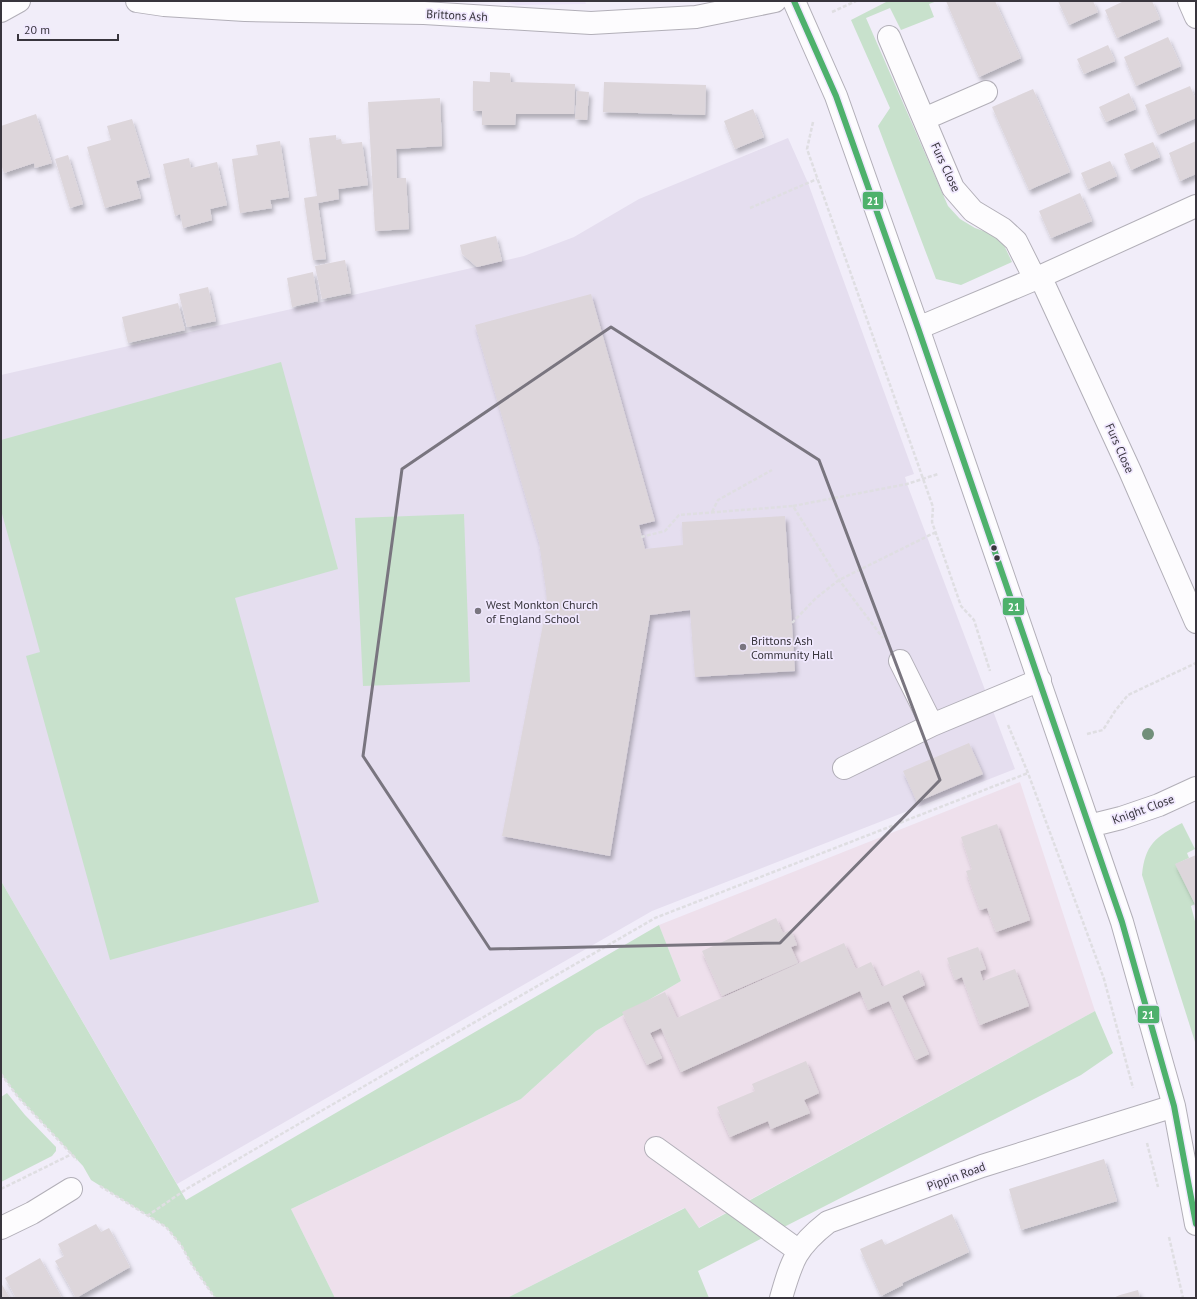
<svg xmlns="http://www.w3.org/2000/svg" width="1197" height="1299" viewBox="0 0 1197 1299" font-family="'PT Sans',sans-serif">
<style>
.built{fill:#ebe3f8}
.industrial{fill:#eee0ec}
.education{fill:#e5deef}
.green{fill:#c8e1cc}
.building{fill:#ddd6db;filter:url(#shadow)}
.lines{fill:none;stroke-linecap:round;stroke-linejoin:round}
.minor-casing{stroke:#b2afb8;stroke-width:24}
.path{stroke:#dfdee2;stroke-width:2.5;stroke-dasharray:4 2;stroke-linecap:butt}
.minor{stroke:#fdfcfe;stroke-width:22}
.bus-1-casing{stroke:#f0e8fe;stroke-width:9}
.bus-1{stroke:#4eb16c;stroke-width:6}
.tree{fill:#718f7a}
.marked{fill:none;stroke:#79757f;stroke-width:3;stroke-linejoin:round}
.bus-dot{fill:#38353d;stroke:#f0e8fe;stroke-width:1.5}
.poi-dot{fill:#79757f;stroke:#f0e8fe;stroke-width:1.5}
.labels{text-anchor:middle;dominant-baseline:central;stroke-width:3.5;stroke-linejoin:round;paint-order:stroke}
.street-label{font-size:12px;fill:#38353d;stroke:#f0e8fe}
.poi-label{font-size:12px;fill:#38353d;stroke:#f0e8fe;text-anchor:start}
.line-badge{stroke:#f0e8fe;stroke-width:1.5}
.badge-label{font-size:11px;text-anchor:middle;font-weight:bold;fill:#fff}
</style>
<defs>
<filter id="shadow"><feDropShadow dx="2.5" dy="4.5" stdDeviation="2" flood-color="#0004"/></filter>
</defs>
<rect width="100%" height="100%" fill="#f1edf9"/>
<path class="built" d="M501,1h84l1,3 -69,1z"/>
<path class="industrial" d="M1020,782l75,229 -397,217 -14,-20 -177,90h-172l-44,-89 230,-110 75,-68 85,-50 -22,-56z"/>
<path class="education" d="M788,138l20,45 106,291 -9,3 2,7 108,285 -363,142 -475,273 -176,-303v-506l523,-119 50,-19 65,-38z"/>
<path class="green" d="M888,1h49l-8,3 5,13 -33,13 -11,-22 -24,10 82,188 12,13 15,9 14,5 14,10 9,19 -51,23 -25,-6 -58,-153 12,-18 -39,-88z
M281,362l57,207 -103,29 84,304 -209,58 -84,-304 14,-4 -39,-142v-70z
M464,514l6,168 -107,4 -8,-168z
M1182,823l13,26 -8,4 2,5 -13,6 19,40 -4,2 5,19v120l-54,-170c3,-30 13,-38 40,-52z
M1,881l185,319 473,-275 22,56 -85,50 -75,68 -230,110 44,89h-120l-23,-33 -11,-20 -15,-18 -75,-47 -8,-14 -65,-69 -17,-23z
M1095,1011l18,42 -32,22 -383,196 11,27h-202l178,-90 14,20z
M7,1093l18,22 31,32v4l-4,5 -51,26v-85z"/>
<path class="building" d="M946,1h49l26,57 -42,19z
M1058,1h35l5,11 -29,13z
M1124,1h28l8,18 -43,19 -12,-28z
M1168,37l13,29 -45,20 -12,-29z
M1108,45l7,16 -31,13 -7,-15z
M490,72l20,1 1,9 64,2 -1,30h-58l-1,11h-33v-14h-9v-30l17,1z
M604,82l102,3 -1,30 -102,-3z
M1190,86l6,14v18l-38,17 -13,-30z
M1033,89l37,83 -41,18 -37,-83z
M577,91l12,1 -2,28 -12,-1z
M1129,93l7,16 -30,13 -7,-15z
M440,98l2,48 -46,3 1,29h9l3,51 -34,2 -7,-129z
M753,109l11,28 -29,12 -11,-28z
M36,114l16,49 -17,5 -1,-5 -30,10 -3,-9v-38z
M132,119l18,58 -14,4 5,17 -36,10 -18,-61 24,-7 -4,-14z
M336,135v5l5,-1 1,5 20,-2 6,43 -30,4 1,10 -21,4 8,56 -13,1 -9,-62 13,-2 -8,-58z
M280,141l9,56 -19,3 2,8 -32,5 -8,-54 26,-4 -2,-10z
M1196,141v33l-16,7 -11,-28z
M1153,142l7,15 -29,13 -7,-16z
M68,155l15,49 -13,4 -15,-49z
M189,158l2,10 26,-6 10,43 -17,4 2,11 -29,8 -3,-14 -5,2 -12,-52z
M1110,161l7,15 -29,13 -7,-16z
M1080,193l12,28 -41,17 -12,-27z
M496,236l6,25 -25,6 -15,-13 -2,-9z
M345,260l6,33 -29,6 -7,-33z
M313,272l5,29 -26,6 -5,-29z
M208,287l8,34 -29,6 -8,-33z
M591,294l64,227 -16,4 6,24 38,-4 -1,-23 103,-6 10,155 -100,6 -5,-67 -40,5 -40,241 -108,-20 45,-232 -1,-14 -7,-48 -64,-217z
M178,303l7,27 -57,13 -6,-26z
M969,743l14,31 -66,28 -14,-31z
M997,824l33,96 -34,12 -9,-24 -7,2 -9,-24 -5,-15 6,-2 -11,-32z
M1196,855v48l-1,1 -20,-40z
M776,918l7,15 8,-3 6,15 -6,2 7,16 -76,33 -20,-45z
M844,943l12,26 15,-7 11,25 37,-17 6,15 -23,11 27,58 -13,6 -27,-59 -21,9 -8,-19 -179,81 -20,-44 -11,5 12,25 -15,7 -25,-53 43,-20 12,26z
M978,947l8,22 -6,2 3,10 32,-12 14,37 -49,19 -18,-48 -7,3 -8,-22z
M806,1061l13,32 -15,7 6,13 -39,16 -3,-8 -38,16 -13,-30 38,-16 -3,-7z
M1104,1159l13,42 -96,29 -12,-41z
M952,1214l17,38 -67,31 1,2 -22,11 -21,-47 22,-10 3,6z
M96,1224l5,8 8,-4 21,39 -54,31 -21,-37 9,-5 -6,-12z
M40,1258l22,40h-46l-11,-20z
M1,1283l9,15h-9z
M1138,1290l2,8h-27l7,-3z"/>
<g class="lines">
<defs>
<path id="minor" d="M137,1l27,4 81,5 179,3 167,10 105,-6 79,-16
M794,1l42,95 82,232 204,594 52,184 22,118
M1189,1l7,16
M1,11l18,-10
M889,37l64,151 20,23 30,18 13,12 19,38
M924,119l62,-27
M1040,276l90,195 66,151
M918,328l117,-49 161,-73
M900,661l32,64
M844,768l88,-43 108,-45
M1089,826l32,-8 38,-13 37,-17
M656,1148l143,103
M1,1228l31,-15 39,-24
M781,1298c11,-38 15,-51 47,-76l154,-56 192,-60"/>
</defs>
<use href="#minor" class="minor-casing"/>
<path class="path" d="M832,12l24,-11
M813,122l-6,27 126,358 -1,15 29,84 13,14 16,51
M750,208l67,-29
M793,506l114,-22 31,-10
M712,512l6,-12 54,-30
M641,537l24,-6 14,-16 114,-9 46,74 44,58
M792,623l24,-25 23,-18 97,-48
M1008,725l20,48 76,206 29,109
M1087,734l16,-4 12,-19 13,-16 68,-32
M1,1074l17,23 59,63
M1147,1143l11,44
M100,1186l66,41 15,18 11,20 23,33
M1,1189l71,-35
M147,1216l41,-28 467,-270 373,-145
M1169,1237l14,61"/>
<use href="#minor" class="minor"/>
<defs>
<path id="bus-1" d="M794,1l42,95 82,232 204,594 52,184 22,118"/>
</defs>
<use href="#bus-1" class="bus-1-casing"/>
<use href="#bus-1" class="bus-1"/>
</g>
<circle class="tree" cx="1148" cy="734" r="6"/>
<path class="marked" d="M611,327l208,133 121,320 -160,163 -290,6 -127,-193 39,-287z"/>
<g class="bus-dot">
<circle cx="994" cy="548" r="3.5"/>
<circle cx="997" cy="558" r="3.5"/>
</g>
<g class="poi-dot">
<circle cx="478" cy="611" r="4"/>
<circle cx="743" cy="647" r="4"/>
</g>
<g class="labels">
<g class="street-label">
<text transform="translate(457 15) rotate(3)">Brittons Ash</text>
<text transform="translate(946 167) rotate(65)">Furs Close</text>
<text transform="translate(1120 448) rotate(66)">Furs Close</text>
<text transform="translate(1143 809) rotate(-20)">Knight Close</text>
<text transform="translate(956 1176) rotate(-20)">Pippin Road</text>
</g>
<g class="poi-label">
<text x="486" y="604">West Monkton Church<tspan x="486" dy="14">of England School</tspan></text>
<text x="751" y="640">Brittons Ash<tspan x="751" dy="14">Community Hall</tspan></text>
</g>
</g>
<g class="line-badge">
<rect x="862" y="191" width="22" height="19" rx="4" fill="#4eb16c"/>
<rect x="1002" y="597" width="23" height="19" rx="4" fill="#4eb16c"/>
<rect x="1137" y="1005" width="23" height="19" rx="4" fill="#4eb16c"/>
</g>
<g class="badge-label">
<text x="873" y="205">21</text>
<text x="1014" y="611">21</text>
<text x="1148" y="1019">21</text>
</g>
<rect width="1197" height="1299" fill="none" stroke="#38353d" stroke-width="4"/>
<path d="M18 34v6h100v-6" fill="none" stroke="#38353d" stroke-width="2"/>
<text x="24" y="34" font-size="12" fill="#38353d" stroke="#f0e8fe" stroke-width="3" paint-order="stroke">20 m</text>
</svg>
